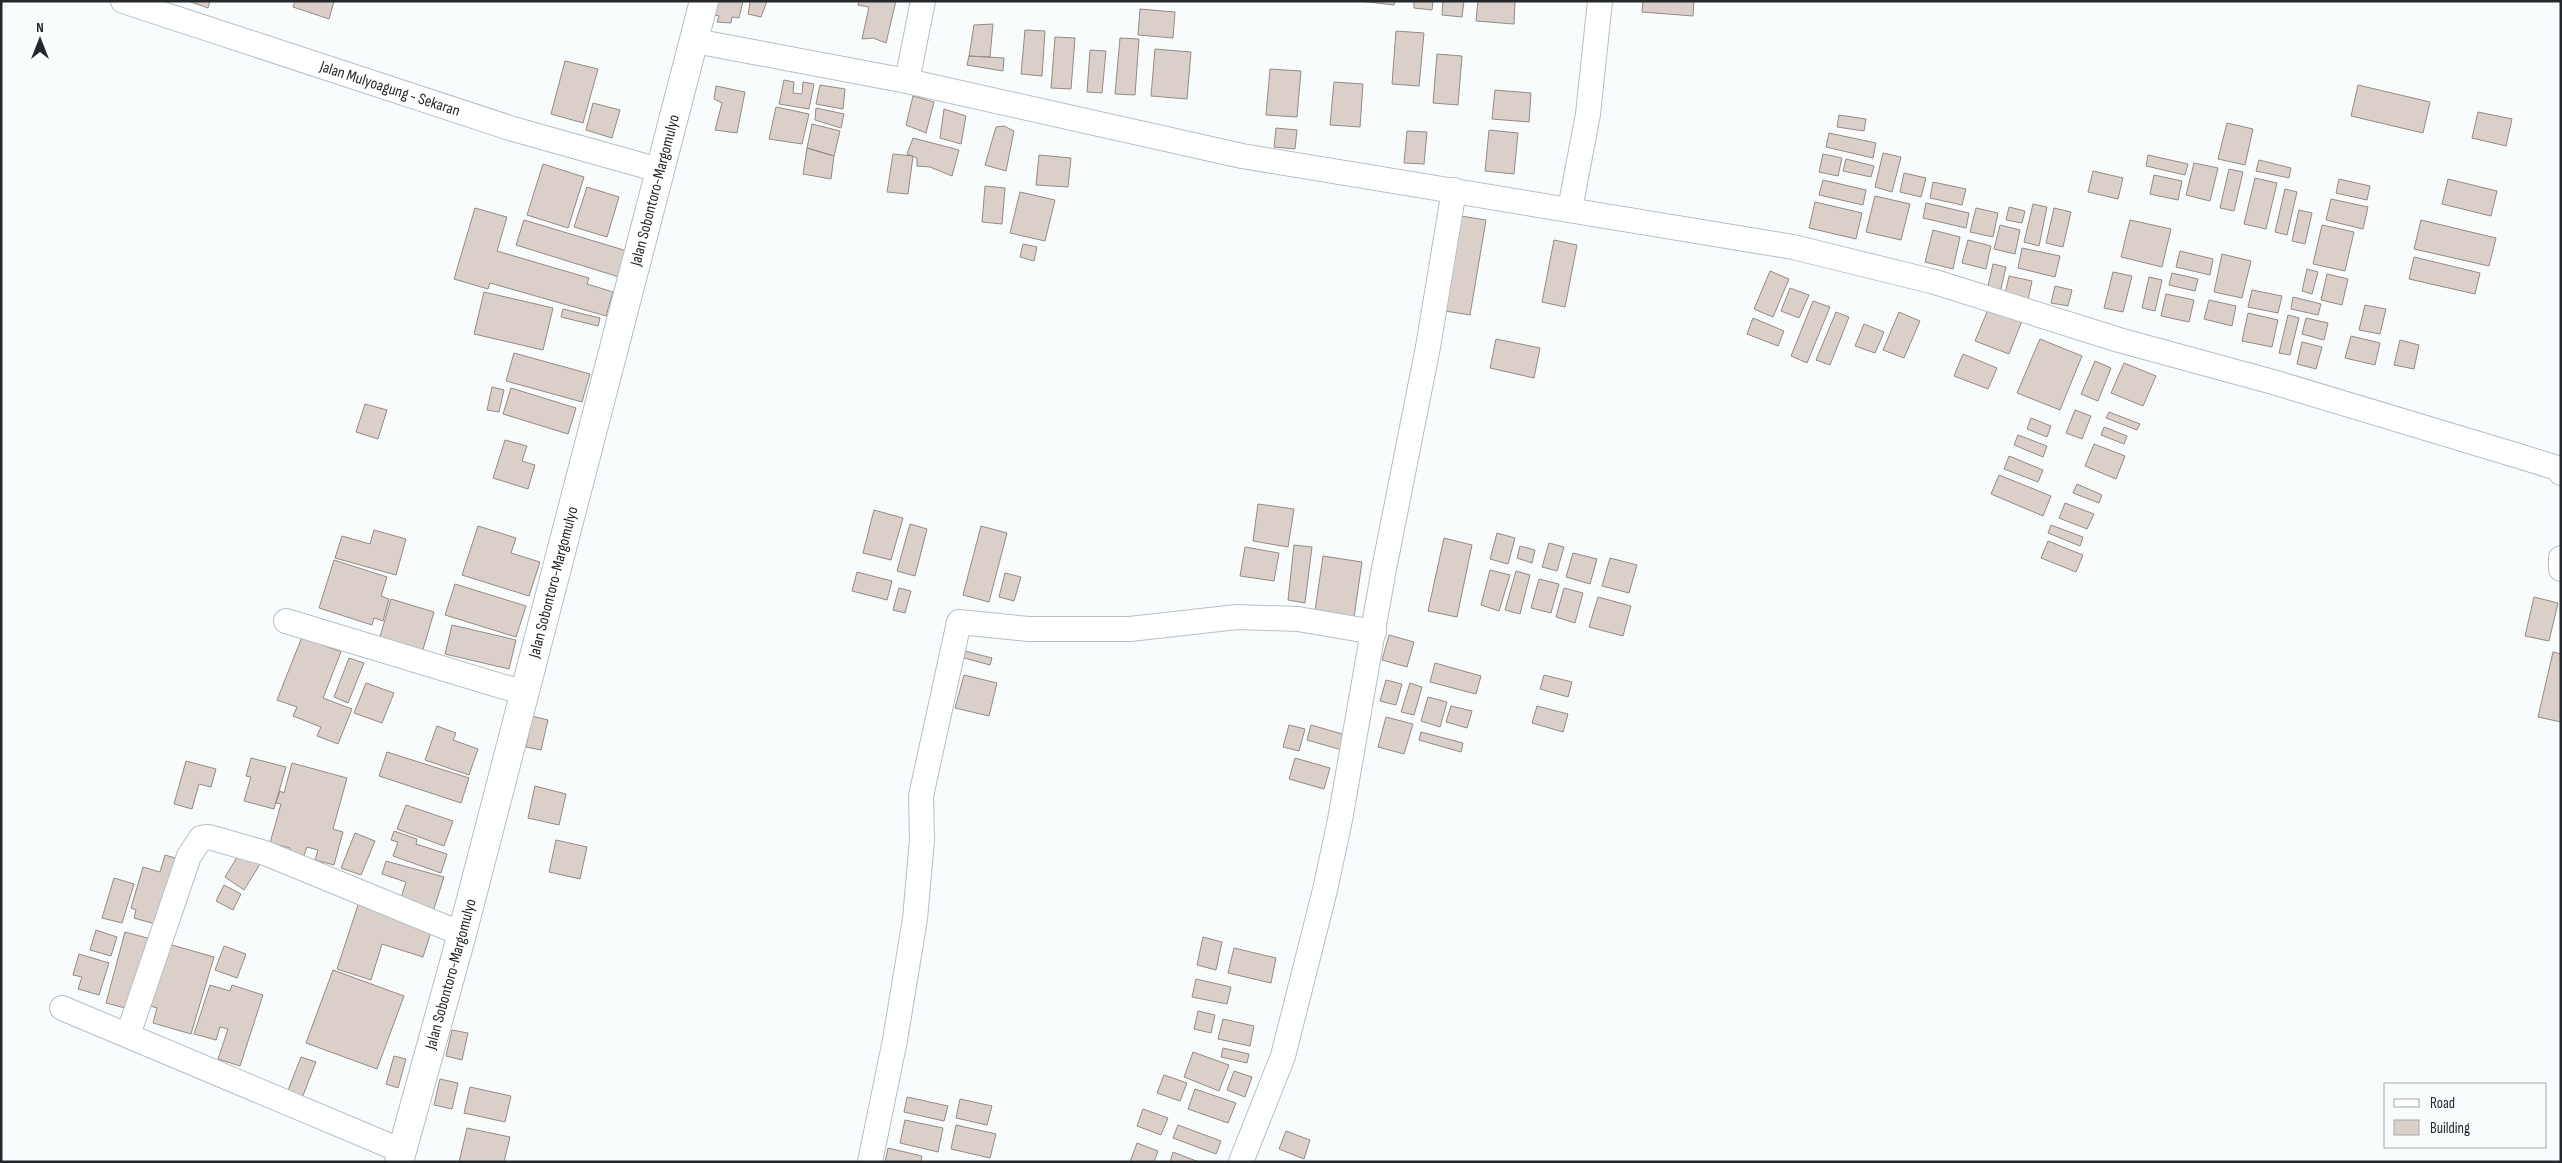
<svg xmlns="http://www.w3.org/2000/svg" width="2562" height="1163" viewBox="0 0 2562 1163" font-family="'Sofia Sans Condensed',sans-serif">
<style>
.building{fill:#dbd0c9;stroke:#958a84}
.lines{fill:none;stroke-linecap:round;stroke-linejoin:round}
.street-casing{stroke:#b5bfc7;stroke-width:26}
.secondary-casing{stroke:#b5bfc7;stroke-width:30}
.street{stroke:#fff;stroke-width:24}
.secondary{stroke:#fff;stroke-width:28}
.labels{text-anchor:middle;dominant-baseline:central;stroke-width:4.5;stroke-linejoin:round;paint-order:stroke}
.street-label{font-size:16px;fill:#24282b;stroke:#f9fcfd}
</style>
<rect width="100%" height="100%" fill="#f9fcfd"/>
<path class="building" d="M188,1h22l-2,7z
M295,1h39l-5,18 -36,-12z
M718,1h25l-4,17 -7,-1 -1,6 -14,-1 2,-6 -4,-1z
M748,1h19l-6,16 -13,-3 2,-11z
M859,1h37l-10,42 -13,-5 -11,1 7,-32 -11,-2z
M1360,1h35l-1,4z
M1414,1h19l-1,9 -18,-2z
M1443,1h21l-2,16 -20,-2z
M1478,1h37l-1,23 -38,-3z
M1643,1h51l-1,15 -51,-4z
M1140,9l35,3 -2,26 -35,-3z
M993,24l-3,33 -21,-1 5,-31z
M1025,30l20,1 -3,45 -21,-2z
M1396,31l28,2 -5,53 -27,-2z
M1055,37l20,1 -4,51 -20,-1z
M1120,38l19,1 -4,56 -20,-1z
M1155,49l36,3 -4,47 -36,-3z
M1090,50l16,1 -4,42 -15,-1z
M1437,54l25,2 -4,49 -25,-2z
M969,56l35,2 -1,13 -36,-6z
M565,61l33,8 -15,54 -32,-9z
M1270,69l31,2 -4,46 -31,-2z
M784,80l10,2 -1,11 9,1 1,-12 11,2 -5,25 -30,-5z
M1334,82l29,2 -3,43 -30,-2z
M820,85l25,4 -2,20 -27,-5z
M2358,85l72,17 -7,31 -72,-17z
M716,86l29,6 -8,41 -22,-3 7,-27 -8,-4z
M1495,90l36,3 -2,29 -37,-3z
M913,96l21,6 -8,31 -20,-8z
M593,103l27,7 -8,28 -26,-8z
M776,107l33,7 -7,30 -33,-5z
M816,108l28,6 -3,14 -26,-8z
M944,109l22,7 -5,28 -21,-6z
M2478,112l34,7 -6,27 -34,-8z
M1839,115l27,4 -2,12 -27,-4z
M2227,123l26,6 -8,36 -27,-6z
M812,124l28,7 -6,25 -27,-8z
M1004,126l10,5 -8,40 -21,-6 11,-38z
M1276,128l21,2 -2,19 -21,-2z
M1489,130l29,3 -4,41 -29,-3z
M1407,131l20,1 -3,32 -20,-1z
M1829,133l47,10 -3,15 -47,-11z
M913,138l46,12 -7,26 -22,-9 -13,-1v-8l-10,-4z
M807,148l27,8 -3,23 -28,-5z
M1883,153l18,4 -9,35 -17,-5z
M893,154l20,2 -5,38 -21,-2z
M1823,154l19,4 -4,18 -19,-4z
M1039,155l32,3 -3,29 -32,-2z
M2148,155l40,9 -3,11 -39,-9z
M1846,159l28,7 -3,11 -28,-6z
M2259,160l32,8 -2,10 -33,-7z
M2194,163l24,5 -8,33 -24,-6z
M543,164l41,13 -16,51 -41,-13z
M2229,169l14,3 -9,39 -14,-3z
M2093,171l30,7 -5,21 -30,-7z
M1904,173l22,5 -5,19 -21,-5z
M2154,175l28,6 -4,19 -28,-6z
M2255,178l22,5 -11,46 -22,-5z
M2339,179l31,7 -3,14 -31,-7z
M2448,179l49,12 -6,25 -49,-12z
M1823,180l43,10 -3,15 -44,-10z
M1933,182l33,7 -4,16 -32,-7z
M985,186l20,2 -3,36 -20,-2z
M587,187l32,10 -12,40 -33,-10z
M2285,189l12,3 -10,43 -12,-3z
M1020,192l35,8 -10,41 -35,-8z
M1875,196l35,8 -9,36 -35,-8z
M2331,199l37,8 -5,22 -37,-9z
M1815,202l47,11 -6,26 -47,-11z
M1926,203l43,10 -3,15 -43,-10z
M2033,204l14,3 -8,39 -15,-4z
M2009,207l16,4 -3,12 -16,-3z
M475,208l32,9 -10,34 92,27 -2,6 26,8 -7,24 -116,-33 -2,6 -34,-10z
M1976,208l22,5 -5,24 -23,-5z
M2054,208l17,4 -8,35 -17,-4z
M2299,210l13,3 -7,31 -13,-3z
M1461,216l25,4 -16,95 -25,-4z
M524,220l103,31 -8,26 -103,-32z
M2130,220l41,9 -9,38 -41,-10z
M2421,220l75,18 -7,28 -75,-17z
M2000,225l20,5 -5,24 -21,-5z
M2322,225l32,7 -9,39 -32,-7z
M1933,230l27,7 -7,32 -28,-7z
M1554,240l23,5 -12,62 -23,-5z
M1968,240l23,6 -5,23 -24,-6z
M1023,244l14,3 -3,14 -14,-4z
M2022,248l38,8 -5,21 -37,-9z
M2180,251l33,8 -3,16 -34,-8z
M2222,254l29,7 -9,37 -28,-6z
M2414,257l66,16 -5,21 -66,-15z
M1993,264l13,3 -6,26 -13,-3z
M2307,269l11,3 -6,22 -10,-3z
M1770,271l19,8 -16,38 -19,-8z
M2113,272l19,4 -9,36 -19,-4z
M2172,273l26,6 -3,12 -26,-6z
M2327,274l21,5 -6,26 -21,-5z
M2009,276l23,5 -4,19 -23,-6z
M2149,277l13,3 -7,31 -13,-3z
M2055,286l17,4 -4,16 -17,-3z
M1790,288l19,7 -10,23 -18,-7z
M2252,290l30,6 -4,17 -30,-6z
M484,292l69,16 -10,42 -69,-16z
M2166,294l28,6 -5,22 -28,-6z
M2293,297l28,7 -3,11 -27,-6z
M2209,300l27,6 -4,20 -28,-7z
M1813,301l17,6 -23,56 -16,-7z
M2365,305l21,4 -6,25 -21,-4z
M1989,307l33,14 -13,33 -34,-13z
M563,309l37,9 -2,8 -37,-9z
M1836,312l13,5 -19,48 -14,-5z
M1899,312l21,9 -16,37 -21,-8z
M2248,313l30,7 -6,27 -30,-6z
M2288,315l11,3 -9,37 -11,-2z
M1753,318l31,13 -6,15 -31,-12z
M2306,318l22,5 -4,17 -22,-6z
M1864,324l20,8 -9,21 -20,-7z
M2351,336l29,7 -5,22 -30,-7z
M1496,339l44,9 -6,30 -44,-10z
M2040,339l42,17 -22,54 -43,-17z
M2400,340l19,5 -5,24 -20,-4z
M2302,342l20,5 -6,22 -19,-5z
M514,353l76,21 -8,28 -76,-21z
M1963,354l34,14 -9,21 -34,-13z
M2095,361l16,7 -13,33 -17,-7z
M2124,363l32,13 -13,30 -32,-13z
M492,387l12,3 -5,22 -12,-2z
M511,388l65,20 -8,26 -65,-20z
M365,404l22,6 -9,29 -22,-7z
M2075,410l16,6 -9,23 -16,-6z
M2109,412l31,12 -3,6 -31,-12z
M2031,418l20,8 -4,11 -20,-8z
M2104,427l23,9 -3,8 -23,-9z
M2018,435l29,11 -4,11 -29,-12z
M505,440l22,6 -5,15 13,4 -7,24 -35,-11z
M2094,444l31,12 -9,23 -31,-13z
M2009,456l34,14 -5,12 -34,-13z
M1999,475l52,21 -8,20 -52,-22z
M2077,484l25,11 -3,8 -26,-10z
M2065,503l29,11 -7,15 -28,-11z
M1258,504l36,5 -6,38 -35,-6z
M874,510l29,8 -12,42 -28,-7z
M910,524l17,5 -12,47 -18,-5z
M2051,525l32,12 -3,9 -32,-13z
M478,526l38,12 -5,15 29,9 -11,34 -67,-21z
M981,526l26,7 -18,69 -26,-7z
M374,530l32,9 -10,36 -61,-17 7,-22 28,8z
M1497,533l18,5 -7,26 -18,-5z
M1444,538l28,7 -15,72 -29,-6z
M2048,541l35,14 -7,17 -35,-14z
M1549,543l15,4 -7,24 -15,-4z
M1294,545l18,2 -7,56 -17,-3z
M1520,546l15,4 -3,13 -15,-5z
M1245,547l34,6 -5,28 -34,-5z
M1573,553l24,6 -7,25 -24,-7z
M1323,556l39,6 -8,55 -39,-6z
M1610,558l27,7 -8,28 -27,-7z
M334,560l53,17 -6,19 8,3 -6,22 -9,-3 -2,7 -53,-17z
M1490,570l20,5 -11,36 -18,-6z
M1516,571l14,4 -10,39 -15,-4z
M857,572l35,9 -5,19 -35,-9z
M1005,573l16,4 -7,24 -15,-4z
M1539,579l20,5 -8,29 -20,-5z
M455,584l71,22 -10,31 -71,-22z
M899,588l12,3 -6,22 -12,-3z
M1564,588l19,5 -8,30 -19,-6z
M1598,597l33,9 -8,30 -34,-9z
M2534,597l24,6 -9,38 -24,-5z
M391,599l43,13 -12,41 -43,-13z
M452,625l64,15 -7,29 -64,-15z
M1389,635l25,7 -7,25 -25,-7z
M302,637l39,15 -18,46 29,11 -14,35 -21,-8 4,-9 -28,-11 4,-9 -20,-7z
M965,651l27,7 -2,7 -26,-7z
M2553,652l8,2v68l-23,-5z
M349,658l15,5 -16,40 -14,-6z
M1435,663l46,13 -5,18 -46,-12z
M964,675l33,8 -8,33 -34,-8z
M1544,675l28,7 -4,15 -28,-8z
M1386,680l16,4 -6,21 -16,-4z
M366,683l28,10 -12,30 -28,-10z
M1410,683l12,4 -8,28 -13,-3z
M1428,697l19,5 -7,25 -19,-6z
M1451,706l21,5 -5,17 -21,-6z
M1537,706l31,8 -5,18 -31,-9z
M532,716l16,4 -7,30 -15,-3z
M1386,717l27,7 -9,30 -26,-7z
M1289,725l16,4 -6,22 -16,-4z
M1311,725l35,10 -4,15 -35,-10z
M437,726l19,7 -3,7 25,9 -9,26 -44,-15z
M1421,732l42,11 -2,9 -42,-12z
M387,752l82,26 -8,25 -82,-27z
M251,758l35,9 -12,42 -30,-8 7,-24 -5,-1z
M1295,758l35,10 -6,21 -35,-10z
M186,761l30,8 -5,18 -12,-3 -7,25 -18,-5z
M292,763l55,15 -14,51 10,3 -9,33 -19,-5 3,-10 -11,-3 -4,11 -15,-4 2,-6 -20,-5 11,-39 -5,-1 4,-12 4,2z
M535,786l31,8 -7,31 -31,-7z
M406,805l47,16 -9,25 -47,-17z
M394,831l23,8 -1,5 31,10 -6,19 -48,-17 5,-14 -7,-2z
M355,833l20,8 -14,34 -20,-7z
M556,840l31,7 -7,32 -31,-7z
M242,849l20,12 -18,29 -19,-13z
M165,855l17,5 -20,66 -28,-8 2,-8 -5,-2 12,-41 17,5z
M386,861l58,16 -12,38 -33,-11 7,-22 -24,-8z
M114,878l20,6 -12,39 -20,-5z
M224,885l17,9 -8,16 -17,-9z
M360,899l74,24 -11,34 -41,-13 -11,36 -34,-11z
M96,930l21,7 -6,19 -21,-6z
M125,932l26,7 -18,71 -27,-7z
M1203,937l19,5 -6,28 -19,-5z
M165,943l49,14 -23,77 -38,-11 4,-15 -10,-3z
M224,946l22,8 -9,24 -22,-8z
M1234,948l42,10 -5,25 -43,-10z
M79,954l30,9 -10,32 -21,-6 4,-12 -9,-2z
M333,970l71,26 -27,73 -71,-26z
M1196,979l35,8 -4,17 -35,-7z
M210,985l20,6 2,-6 31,10 -23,71 -22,-7 10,-30 -8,-2 -4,13 -22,-6z
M1198,1011l17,4 -4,18 -17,-4z
M1223,1019l31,7 -4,20 -32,-7z
M452,1030l16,3 -6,27 -16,-4z
M1223,1048l26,6 -2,9 -26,-6z
M1193,1052l36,13 -10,26 -35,-14z
M394,1056l12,3 -8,29 -12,-4z
M301,1057l15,5 -14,36 -15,-5z
M1234,1071l18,6 -7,20 -18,-7z
M1164,1075l23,8 -7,18 -23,-8z
M440,1079l18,4 -6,26 -18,-4z
M470,1087l41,9 -6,26 -41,-9z
M1195,1089l41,14 -8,20 -40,-14z
M907,1097l41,9 -4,15 -40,-9z
M960,1099l32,7 -5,19 -31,-7z
M1143,1109l25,9 -7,17 -24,-9z
M905,1120l38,8 -5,24 -38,-9z
M956,1125l40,9 -6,24 -39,-9z
M1178,1125l43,16 -5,13 -43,-16z
M467,1128l43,9 -6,25h-45z
M1286,1131l24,9 -6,19 -25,-10z
M1137,1143l21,8 -4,11h-24z
M888,1148l34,8 -1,6h-36z
M1173,1152l26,10h-29z"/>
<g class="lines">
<defs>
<g id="street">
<path id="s1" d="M123,1l390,128 146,41"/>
<path d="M695,41l212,40 335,75 551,91 142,35 184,58 154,42 249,75 35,11 4,5"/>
<path d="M907,81l16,-80"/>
<path d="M1570,209l18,-95 12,-113"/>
<path d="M2561,558v11"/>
<path d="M286,621l238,72"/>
<path d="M62,1008l340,143"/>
<path d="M128,1035l61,-179 12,-18 8,-1 56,16 197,81"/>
<path d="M870,1162l25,-122 20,-121 7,-79 -1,-44 38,-174 70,7h101l107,-12 61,2 76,13"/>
<path d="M1241,1162l42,-106 42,-166 15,-70 43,-246 45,-227 26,-157"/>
</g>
<g id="secondary">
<path id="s2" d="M399,1162l63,-228 242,-933"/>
</g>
</defs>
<use href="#street" class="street-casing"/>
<use href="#secondary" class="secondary-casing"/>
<use href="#street" class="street"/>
<use href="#secondary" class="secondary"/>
</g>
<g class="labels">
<g class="street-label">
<text stroke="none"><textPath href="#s1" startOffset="281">Jalan Mulyoagung - Sekaran</textPath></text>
<text stroke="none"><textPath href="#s2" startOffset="1005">Jalan Sobontoro-Margomulyo</textPath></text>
<text stroke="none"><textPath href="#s2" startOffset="600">Jalan Sobontoro-Margomulyo</textPath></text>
<text stroke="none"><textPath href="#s2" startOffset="195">Jalan Sobontoro-Margomulyo</textPath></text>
</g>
</g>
<rect width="2562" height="1163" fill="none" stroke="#24282b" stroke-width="5"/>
<rect x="2384" y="1083" width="162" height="65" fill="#f9fcfd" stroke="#a4a7a9"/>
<rect x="2394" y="1099" width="25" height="8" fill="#ffffff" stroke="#a4a7a9"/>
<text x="2430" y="1108" font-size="15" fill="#24282b">Road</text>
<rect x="2394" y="1120" width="25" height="15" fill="#dbd0c9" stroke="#a4a7a9"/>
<text x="2430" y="1133" font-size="15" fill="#24282b">Building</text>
<g transform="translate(40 40)" stroke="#f9fcfd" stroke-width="4" paint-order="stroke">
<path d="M0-4L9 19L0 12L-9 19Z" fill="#24282b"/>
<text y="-8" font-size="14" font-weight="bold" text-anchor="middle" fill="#24282b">N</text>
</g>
</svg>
